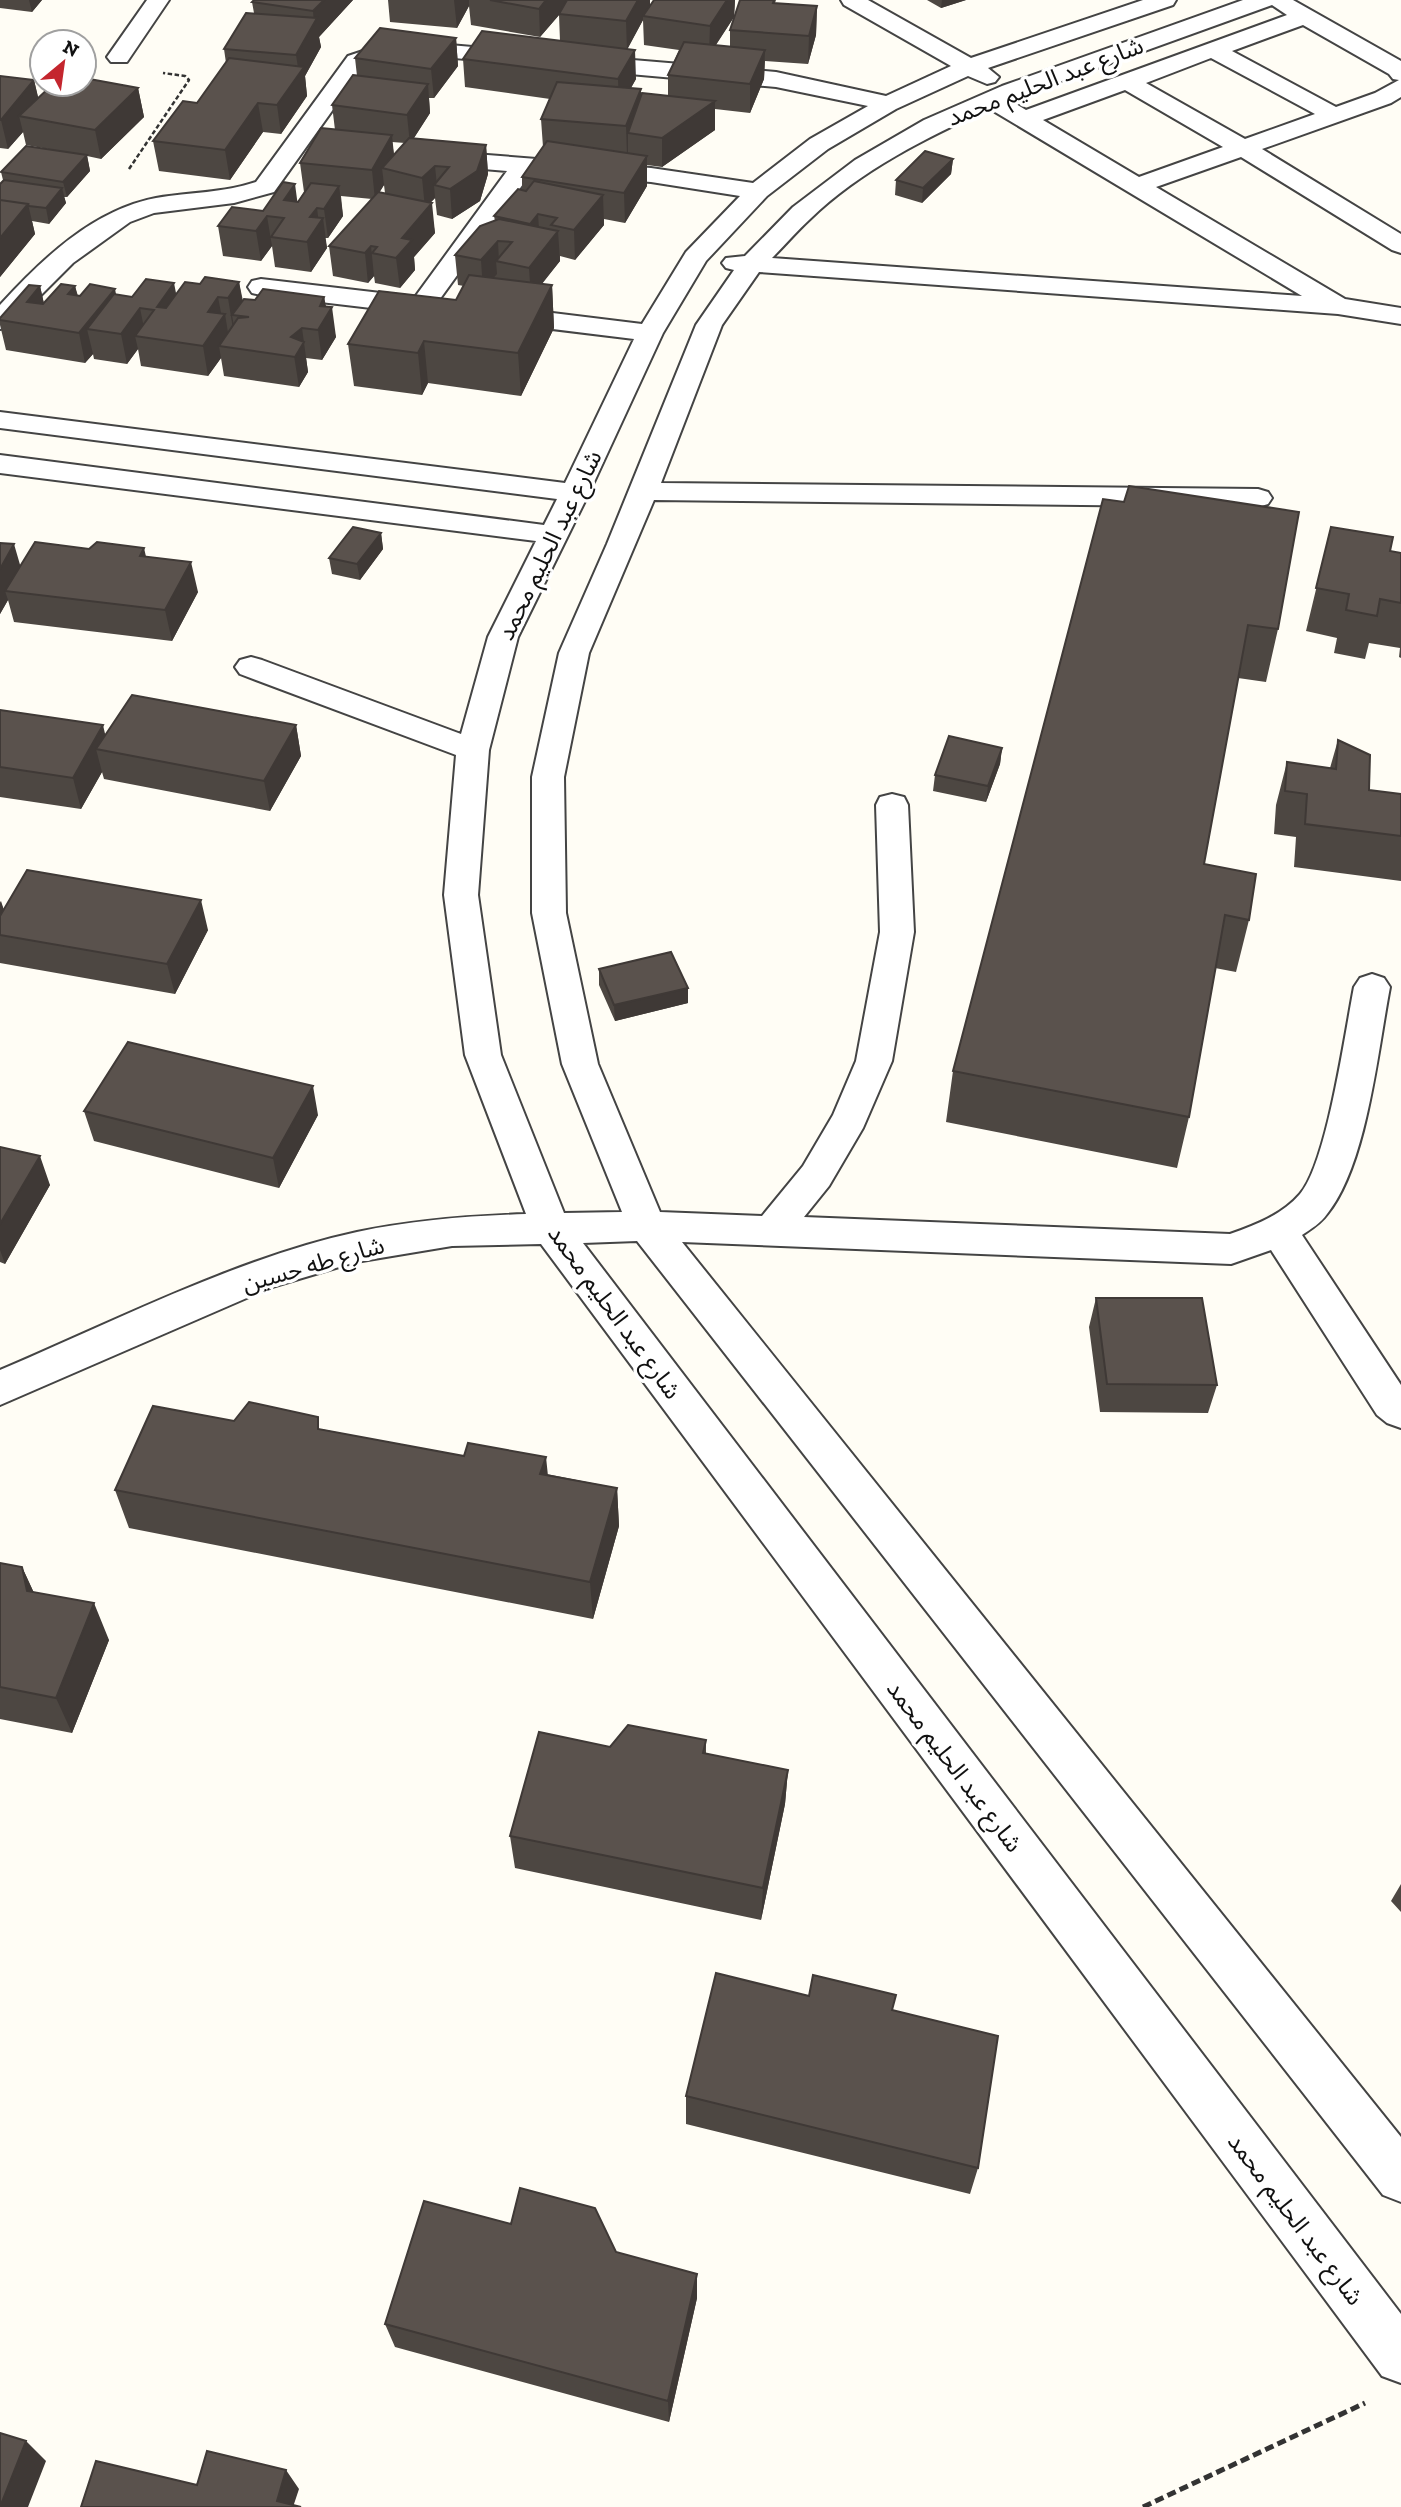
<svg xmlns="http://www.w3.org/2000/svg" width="1401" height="2507" viewBox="0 0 1401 2507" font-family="'Zilla Slab','Noto Sans Arabic',serif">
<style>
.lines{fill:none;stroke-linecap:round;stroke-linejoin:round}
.minor-casing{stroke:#444;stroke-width:4}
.path-far1{stroke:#333;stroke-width:2.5;stroke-dasharray:4.5 2.5;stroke-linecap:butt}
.path{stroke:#333;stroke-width:5;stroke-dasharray:9 4.5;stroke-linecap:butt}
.minor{fill:#fff;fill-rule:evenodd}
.wall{fill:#4d4742;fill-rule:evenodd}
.shaded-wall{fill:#3f3936}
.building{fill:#5a524d;stroke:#3f3936;stroke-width:2}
.labels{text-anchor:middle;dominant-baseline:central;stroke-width:7;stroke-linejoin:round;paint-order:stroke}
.street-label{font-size:24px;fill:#111;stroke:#fff}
</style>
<rect width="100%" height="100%" fill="#fffdf5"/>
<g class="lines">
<defs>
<path id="minor" d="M147,0h22l-42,62h-16l-4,-5z
M841,0h27l103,58 172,-58h33l-3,5 -185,63 11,9 -4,5 -8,2 -19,-8 -72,33 -68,40 -61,47 -61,65 -43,72 -74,160 -71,144 -29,113 -11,145 23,160 63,158 58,-1 -60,-148 -30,-151v-136l27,-124 48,-109 89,-219 38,-55 -8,-2 -4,-5 4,-5 19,-2 48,-49 62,-47 69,-40 78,-34 241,-86h50l108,61v36l-10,6 -129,46 139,85v19l-9,-3 -151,-93 -85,30 189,112 56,9v16l-63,-10 -579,-42 -37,53 -61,158 597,6 10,3 4,6 -4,6 -10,3 -604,-7 -65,153 -25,124 2,136 32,151 62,148 102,4 41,-50 30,-51 23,-54 24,-129 -4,-127 4,-8 12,-3 12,3 4,8 6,127 -22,129 -29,67 -34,58 -25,31 426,17c25,-9 52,-19 70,-40 27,-31 45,-161 54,-207l6,-9 12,-4 12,4 6,9c-12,62 -23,178 -63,227 -6,9 -16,15 -25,21l99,150v43l-14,-5 -10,-8 -106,-165 -40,14 -549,-22 719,895v65l-18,-7 -746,-954 -54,2 818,1071v69l-19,-7 -841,-1132 -89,2 -96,16 -84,25 -272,118v-35c113,-48 237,-112 357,-138 56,-12 112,-16 169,-18l-61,-159 -21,-160 12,-140 -216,-81 -5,-7 5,-7 11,-3 11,3 199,74 27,-97 48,-96 -536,-68v-18l544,70 13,-26 -557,-71v-16l565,71 69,-144 -131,-16 -9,-2 -4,-6 4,-6 9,-2 139,17 44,-72 54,-56 -89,-14 -120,-9 -94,130 2,3 -4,6 -13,2 -161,-19 -9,-2 -4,-6 4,-6 9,-2 154,18 92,-126 -71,-6 -9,-2 -3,-5 3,-5 9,-2 215,17 102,15 57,-44 58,-33 -92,-19 -191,-17 -8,-2 -4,-5 4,-5 8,-2 191,16 110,24 65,-30 -107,-61zM1272,5l15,10 -261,95 -17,-10zM1303,25l86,49 4,5 6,1 -24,13 -39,14 -104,-56zM1211,58l104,56 -70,25 -99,-56zM1125,90l98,57 -84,30 -96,-57zM990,109l312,187 -530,-38c13,-13 25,-27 38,-39 51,-49 117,-82 180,-110z
M415,42l103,9 8,2 4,5 -4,5 -8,2c-51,-5 -104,-17 -154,1l-90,126 -40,11 -80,10 -24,9 -57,41 -64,64 -9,2v-24c42,-46 93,-95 156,-107 34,-6 68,-5 100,-16l92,-126 27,-9z"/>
</defs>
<use href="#minor" class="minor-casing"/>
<path class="path-far1" d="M129,169l60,-89 -4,-4 -22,-3"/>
<path class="path" d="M1143,2507l222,-104"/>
<use href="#minor" class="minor"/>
</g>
<path class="wall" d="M0,0h42l-10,12 -32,-4z
M254,0h99l-34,37 2,10 -16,29 2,20 -26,38 -18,-2 -33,48 -71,-9 -6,-30 44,-38 29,-40 -2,-14 30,-36 -2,-11z
M388,0h262v6l4,-6h81l-1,17 -18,28 14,2v-17l10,-30h36l-1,3 42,3 -1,29 -8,29 -43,-3 -1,18 -14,34 -35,-4v21l-53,37 -15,-2v21l-22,37 -21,-4v6l-29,35 -15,-4v5l-19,23 11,1 2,43 -33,68 -93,-13 -6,12 -68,-9 -6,-42 108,-44 8,-14 -6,-1 -3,-30 40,-34 -1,-5 28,-26v-13l21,-30 -2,-28 9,-20 -85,-12 -2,-28 97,-18 -1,-26 -19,22 -69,-12 -2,-19 -12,22 -67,-6zM643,20l1,25 35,5 -11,25v21h-27v-7l-10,-1 5,-9 -9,-30z
M927,0h39l-25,8z
M456,38l2,28 -24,32h-5l1,15 -16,25 72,7 2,29 -8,27 -28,18 -15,-4 -2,-17 -5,5 5,30 -21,24 1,13 -15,18 -25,-5 -1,-7 -6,7 -35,-7 -4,-30 43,-47 -31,-3 2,20 -15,22h-3l2,10 -16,24 -36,-5 -3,-21 -11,15 -38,-5 -5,-30 45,-15 35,-9 6,-10 -4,-29 35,-33 -3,-25 25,-29 -2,-18zM392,142l13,1 -11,12zM384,185l1,8 -6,-1z
M0,76l34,4 4,18 100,-10 6,29 -43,42 -14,-3 3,15 -23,26h-3l2,6 -17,21 -17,-3 3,13 -35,43v-93l3,-4 -2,-8 53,-22 -28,-5 -3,-13 -15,17 -8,-1z
M953,159l-2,15 -29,29 -27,-8 1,-15z
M239,282l4,19 81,-4 2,9 10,31 -14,23 -16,-2 2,14 -9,15 -75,-11 -3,-18 -13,18 -67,-10 -3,-17 -11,15 -33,-5 -1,-5 -8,9 -79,-13 -6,-25v-7l40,-32 4,18 31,-18 3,10 38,-1 16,2 44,-3 24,-10z
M1124,502l154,127 -12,53 -28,-4 -34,186 45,56 -13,52 -21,-4 -26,149 -12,51 -231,-46 7,-51z
M1331,527l59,24 11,2v105l-2,-1 1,-9 -31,-5 -4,16 -31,-6 3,-15 -31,-7z
M381,533l2,16 -23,31 -28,-6 -3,-16z
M0,543l20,23 126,-10 52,36 -26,49 -158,-19 -6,-22 -8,14z
M0,710l105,25 191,-10 5,31 -31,55 -166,-32 -2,-7 -21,37 -81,-12z
M1338,740l31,50 32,4v87l-107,-14 2,-30 -22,-3 2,-29 11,-43 43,6z
M1002,748l-2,16 -14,38 -53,-11 2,-16z
M0,901l4,9 204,20 -33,64 -175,-31z
M599,969l89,19v15l-73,18 -16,-36z
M84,1111l234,4 -39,73 -185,-47z
M0,1147l50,38 -45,79 -5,-2z
M1096,1298l121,87 -9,28 -108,-1 -11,-85z
M234,1421l87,8 296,59 2,38 -26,93 -464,-91 -14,-38z
M0,1563l22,4 12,26 75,47 -37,93 -72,-14z
M706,1740v14l82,16 -3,34 -24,116 -246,-52 -5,-32 100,-89z
M1401,1884v28l-10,-11z
M809,1996l84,14 85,158 -8,26 -284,-70v-28z
M616,2252l81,46 -28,124 -274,-75 -10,-23z"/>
<path class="shaded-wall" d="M29,0h13l-10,12z
M324,0h29l-34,37 2,10 -16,29 2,20 -26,38 -4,-29 22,-31 -3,-19 18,-32 -1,-12z
M454,0h15v6l-12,22z
M546,0h24l-11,14v1l-19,22 -1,-28z
M638,0h12v7l-7,9v4l-16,30 -1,-29z
M727,0h8l-1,17 -25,38 1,-29z
M942,0h24l-25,8z
M817,6l-1,29 -8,29 1,-28z
M456,38l2,28 -24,32 -3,-29z
M635,50l1,29 -17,29 -1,-29z
M765,50l-1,29 -14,34v-29z
M34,80l7,29 -22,7 4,16 -15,17 -7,-29z
M428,84l2,29 -20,31 -3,-29z
M138,88l6,29 -43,42 -6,-29z
M641,89v29l-13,15v19l-1,3 -1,-29z
M715,101v29l-53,37v-29z
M258,103l5,29 -33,48 -5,-30z
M392,135l3,30 -13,3 2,17 -9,15 -3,-30z
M486,145l2,29 -8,27 -28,18 -2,-30z
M87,155l3,16 -23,26 -4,-15z
M647,156v30l-22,37 -1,-30z
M953,159l-2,15 -29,29 1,-15z
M435,166l2,20 -3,-1 1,13 -10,10 -3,-30z
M295,184l4,30 -15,-14z
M339,186l4,30 -15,22 -4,-29z
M62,188l4,15 -17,21 -3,-16z
M603,195l1,30 -29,35 -1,-30z
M432,203l3,30 -21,24 1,13 -15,18 -4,-30 6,-20z
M28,204l7,30 -35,43v-39z
M317,208l2,16 4,-6 4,30 -16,24 -4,-30 3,-25z
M538,214l2,30 -8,9 -2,-29z
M267,216l5,30 -11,15 -5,-30z
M558,231l2,30 -29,37 -2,-30z
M498,241l1,21 -3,-1 1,13 -14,16 -2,-30z
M371,246l3,30 -6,7 -3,-30z
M239,282l5,30 -12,3 2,11 -1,3 -5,-31z
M174,283l6,30 -23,-6z
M552,285l2,43 -33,68 -3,-43z
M40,286l7,31 -20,-15z
M75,286l7,30 -14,-22z
M115,289l6,30 -34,10 6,25 -8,9 -6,-30z
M218,297l4,21 3,-4 5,31 -11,1 2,12 -13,18 -5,-30 5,-34z
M324,297l3,18 5,-8 4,30 -14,23 -4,-30 2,-24z
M140,308l6,30 -11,-2 3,13 -11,15 -6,-30z
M302,328l6,44 -9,15 -8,-50z
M424,341l4,42 -6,12 -4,-42z
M381,533l2,16 -23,31 -3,-16z
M14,544l9,31 -18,16 3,9 -8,14v-45z
M144,548l7,30 -11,-22z
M191,562l7,30 -26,49 -7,-31z
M103,725l6,26 -13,-2 6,23 -21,37 -8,-31z
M296,725l5,31 -31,55 -6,-30z
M1002,748l-2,16 -14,38 2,-16z
M201,900l7,30 -33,64 -8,-30z
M1,901l10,31 -11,3v-32z
M688,988v15l-73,18 -1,-16z
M313,1086l5,29 -39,73 -6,-30z
M40,1156l10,29 -45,79 -5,-14v-26z
M546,1457l4,38 -10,-21z
M617,1488l2,38 -26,93 -3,-37z
M22,1567l17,37 -12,-13z
M94,1603l15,37 -37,93 -16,-35z
M788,1770l-3,34 -24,116 2,-32z
M697,2274v24l-28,124 -1,-21z
M26,2441l20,20 -18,46h-28z
M286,2470l13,19 -6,18 -16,-6z"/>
<path class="building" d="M254,0h70l-11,11 -61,-9z
M490,0h56l-7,9z
M567,0h71l-12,21 -67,-7z
M654,0h73l-17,26 -67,-10z
M740,0h34l-1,3 44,3 -8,30 -79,-6z
M246,13l71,5 -21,37 -72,-6z
M380,28l76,10 -25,31 -76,-11z
M482,31l153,19 -17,29 -155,-20z
M684,42l81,8 -15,34 -82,-9z
M229,58l75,9 -27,38 -19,-2 -33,47 -72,-9 30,-40 14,2z
M353,75l75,9 -21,31 -75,-10z
M0,76l34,4 -33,40h-1z
M84,78l54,10 -43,42 -76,-14 34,-32h31z
M557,82l84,7 -15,37 -85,-7z
M642,93l73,8 -53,37 -34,-5z
M321,128l71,7 -20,35 -72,-7z
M409,138l77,7 -9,26 -27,18 -16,-4 15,-18 -14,-1 -13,12 -40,-10z
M547,141l100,15 -23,37 -102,-16z
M26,146l61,9 -24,27 -62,-10z
M925,151l28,8 -30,29 -27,-8z
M4,180l58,8 -16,20 -17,-2 -1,-2 -28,-4v-16z
M534,181l69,14 -29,35 -23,-5 6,-7 -19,-4 -8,10 -36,-8 24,-27 8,2z
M283,182l12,2 -11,16 14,2 13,-19 28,3 -15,23 -7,-1 -7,9 13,1 -16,24 -36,-5 13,-19 -17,-2 -11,15 -38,-5 14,-19 31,4z
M378,192l54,11 -30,35 10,2 -16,18 -24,-5 5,-6 -6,-1 -6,7 -36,-7z
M0,200l28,4 -28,34z
M499,219l59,12 -29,37 -33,-7 16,-19 -14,-1 -17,19 -26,-5 25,-29z
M469,275l83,10 -34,68 -94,-12 -6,12 -70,-9 31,-53 77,9z
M205,277l34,5 -11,16 -10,-1 -10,15 17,2 -22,32 -68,-10 19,-26 -14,-2 -19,26 -34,-5 27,-35 18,3 14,-18 28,4 -17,24 9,1 19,-26 15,2z
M61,284l14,2 -7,8 12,2 10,-12 25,5 -36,44 -79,-13v-2l29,-33 11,1 -13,16 16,2z
M263,289l61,8 -4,9 12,1 -14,23 -16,-2 -11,9 13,5 -9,15 -76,-11 19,-28 11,-1 -17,-2 12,-16 11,1z
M1129,486l170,26 -21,117 -30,-4 -44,239 52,10 -7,46 -24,-5 -36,202 -236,-46 150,-572 21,3z
M353,527l28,6 -24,31 -28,-6z
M1331,527l62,10 -3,14 11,2v50l-21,-4 -3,17 -31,-6 3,-16 -33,-6z
M35,542l54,7 8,-7 47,6 -4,8 51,6 -26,48 -160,-19z
M0,543l14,1 -14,25z
M132,695l164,30 -32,56 -168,-32z
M0,710l103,15 -30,53 -73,-11z
M949,736l53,12 -14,38 -53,-11z
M1338,740l32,15 -1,35 32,4v42l-96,-12 2,-30 -22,-3 2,-29 49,7z
M27,870l174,30 -34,64 -167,-29v-19z
M671,952l17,36 -74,17 -15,-36z
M128,1042l185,44 -40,72 -189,-47z
M0,1147l40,9 -40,68z
M1096,1298h106l15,87 -110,-1z
M249,1402l69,15v12l146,27 4,-13 78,14 -6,17 77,14 -27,94 -475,-92 38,-84 81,15z
M0,1563l22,4 5,24 67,12 -38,95 -56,-11z
M628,1725l78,15 -3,13 85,17 -25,118 -253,-52 29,-104 71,15z
M716,1973l93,23 4,-21 83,20 -4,15 106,26 -20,132 -292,-72z
M520,2188l75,20 21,44 81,22 -29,127 -283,-77 39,-123 87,23z
M0,2433l26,8 -26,66z
M207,2451l79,19 -9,31 24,6h-220l15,-46 101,24z"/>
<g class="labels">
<g class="street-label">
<text transform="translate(1045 81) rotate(-21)">شارع عبد الحليم محمد</text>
<text transform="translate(549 545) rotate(-64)">شارع عبد الحليم محمد</text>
<text transform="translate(313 1264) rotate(-16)">شارع طه حسين</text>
<text transform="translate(615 1312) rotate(54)">شارع عبد الحليم محمد</text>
<text transform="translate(955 1766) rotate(53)">شارع عبد الحليم محمد</text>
<text transform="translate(1296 2219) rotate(53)">شارع عبد الحليم محمد</text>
</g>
</g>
<g transform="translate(63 63) rotate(29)"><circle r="33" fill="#ffffff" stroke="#a0a0a0" stroke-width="2"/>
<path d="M0-5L12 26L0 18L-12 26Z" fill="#c4262e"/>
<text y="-10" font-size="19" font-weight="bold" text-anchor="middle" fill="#111111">N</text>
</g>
</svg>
